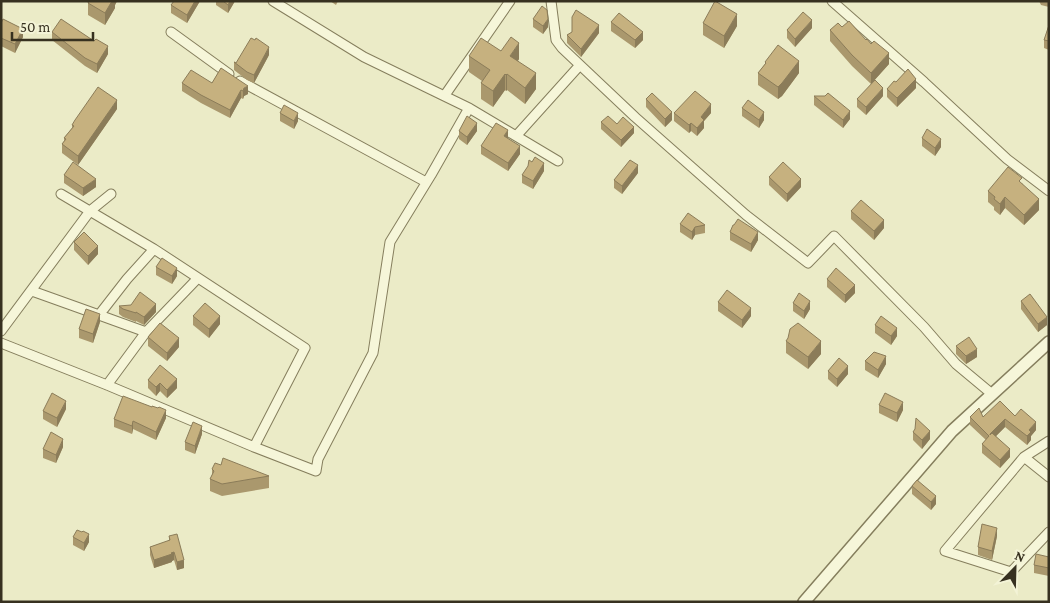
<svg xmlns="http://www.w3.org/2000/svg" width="1050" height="603" viewBox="0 0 1050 603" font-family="'Crimson Pro',serif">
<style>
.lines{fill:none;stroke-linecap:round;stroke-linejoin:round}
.minor-casing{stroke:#857e5d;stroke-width:11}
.tertiary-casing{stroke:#857e5d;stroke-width:14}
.minor{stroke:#f6f6d9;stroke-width:9}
.tertiary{stroke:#f6f6d9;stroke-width:11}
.wall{fill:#aa986d}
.shaded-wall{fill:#8b7c59}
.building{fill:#c6b17f;stroke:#8b7c59}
</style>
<rect width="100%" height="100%" fill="#ebebc7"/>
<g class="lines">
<defs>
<path id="minor" d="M273,1l91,56 105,51 89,53
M551,1l5,39 6,8 73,69 111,98 62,48 26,-27 90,91 32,37 36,30
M832,1l92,81 83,77 42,32
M171,32l58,42
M240,81l186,101
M445,95l65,-94
M517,135l63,-70
M61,194l93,55 151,99 -51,99
M32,291l67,24 28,-36 27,-30
M99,315l47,17 52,-54
M1,331l89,-120 21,-17
M1,343l106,42 147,62 62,24 2,-12 55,-106 17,-111 41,-67 38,-67
M107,385l39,-53
M1049,441l-25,16 -79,94 66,21 38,-40
M1024,457l25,20"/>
<path id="tertiary" d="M804,602l148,-171 97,-89"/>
</defs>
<use href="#minor" class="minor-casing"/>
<use href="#tertiary" class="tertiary-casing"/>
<use href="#minor" class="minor"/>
<use href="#tertiary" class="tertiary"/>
</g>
<path class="wall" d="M89,1h28l-2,4v3l-10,17 -17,-10v-12z
M174,1h26l-13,22 -16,-10v-8z
M216,1h19l-7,12 -12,-8z
M330,1h8l-2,4z
M1039,1h10v6l-8,-2z
M533,19l15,8 -5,7 -10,-7z
M611,22l32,18 -8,8 -24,-17z
M1,23l22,14 -8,16 -14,-7z
M703,23l34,3 -13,22 -21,-13z
M1049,25v25l-5,-2v-8z
M842,27l24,13 23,24 -18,20 -19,-18 -22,-25v-11z
M812,28l-17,19 -8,-9v-8z
M52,32l56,22 -11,19 -12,-7 -33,-26z
M572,32l27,1 -18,24 -14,-14v-8z
M501,51l18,8 -1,2 18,28 -11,15 -18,-14 -1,1 -1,-1 -12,17 -12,-8v-16l1,-2 -13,-9v-16z
M269,55l-15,28 -7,-3 -13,-10v-8l2,1z
M765,62l34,11 -17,23 -4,3 -20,-14v-12l7,-9z
M221,68l27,26 -4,2 -1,3 -2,-1 -11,20 -29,-15 -19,-12v-8h30z
M916,88l-19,19 -10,-10v-8z
M814,96h11l25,23 -7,9 -29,-23z
M883,96l-17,19 -9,-8v-8z
M646,99l26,21 -7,7 -19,-20z
M742,108l22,12 -5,8 -17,-12z
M117,109l-39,56 -16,-12v-9l2,-3v-3l8,-10v-3z
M280,113l18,8 -4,8 -14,-8z
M674,113h37l-7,8v7l-7,8 -6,-5 -2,2 -15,-12z
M601,122l16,2 17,9 -13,14 -20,-18z
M459,131h18l-10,14 -8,-6z
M508,138l12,16 -12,17 -27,-17v-8z
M922,138l19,9 -6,9 -13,-10z
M544,171l-11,18 -11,-6v-8z
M638,173l-16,21 -8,-6v-8z
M64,175l32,12 -13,9 -19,-13z
M769,177l32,10 -14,15 -18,-17z
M1022,183l17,27 -15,15 -19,-17 -5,7 -6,-5v-3l-6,-5v-11z
M851,211l33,17 -10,12 -23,-21z
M680,224l25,1v8l-10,2 -3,5 -12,-8z
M730,232l28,8 -7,12 -21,-12z
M74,242l24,12 -10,11 -14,-15z
M156,267l21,9 -5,8 -16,-9z
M827,279l28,14 -10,10 -18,-16z
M1021,301l26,24 -9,7 -17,-23z
M718,302l33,14 -9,12 -24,-17z
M793,303l17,6 -6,10 -11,-8z
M119,306l37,6 -12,13 -8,-4v1l-13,-5 -4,-3z
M193,316l27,8 -11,14 -16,-13z
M100,322l-7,21 -14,-5v-9z
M875,325l22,11 -6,9 -16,-12z
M148,337l31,10 -12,14 -19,-15z
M786,341l35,13 -13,15 -22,-16z
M956,346l21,11 -11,7 -10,-10z
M865,361l21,3 -8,14 -13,-8z
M828,371l20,3 -11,13 -9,-8z
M148,380l29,8 -10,10 -7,-7 -4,5 -8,-8z
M879,405l24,5 -6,12 -18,-9z
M152,407l6,1 8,10 -10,22 -23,-11 -1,5 -18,-7v-8z
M66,409l-9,18 -14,-8v-8z
M1015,416l21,14 -5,6v4l-4,5 -22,-18 -9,9 14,21 -10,11 -18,-15v-9l4,-4 -16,-15v-8h13z
M913,432l17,7 -8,10 -9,-9z
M202,434l-7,20 -10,-4v-8z
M63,447l-7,16 -13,-5v-9z
M221,465l48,11v12l-47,8 -12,-5v-12l2,-4v-6z
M912,486l24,18 -5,6 -19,-16z
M169,536l15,32 -7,2 -3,-10 -2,1v1l-18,6 -4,-13v-8l19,-6z
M997,536l-5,24 -14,-5v-8z
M73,537l16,5 -5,9 -11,-6z
M1049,557v19l-15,-3v-8z"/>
<path class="shaded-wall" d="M112,1h5l-2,4v3l-10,17v-12z
M195,1h5l-13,22v-8z
M230,1h5l-7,12v-8z
M737,14v12l-13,22v-12z
M548,19v8l-5,7v-8z
M812,20v8l-17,19v-8z
M599,25v8l-18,24v-8z
M23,29v8l-8,16v-9z
M643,32v8l-8,8v-8z
M519,43v16l-9,13v-16z
M108,46v8l-11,19v-9z
M269,47v8l-15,28v-8z
M889,53v11l-18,20v-11z
M799,61v12l-17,23 -4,3v-12z
M536,73v16l-11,15v-16z
M505,74v16l-12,17v-16z
M507,74v16l-1,1v-16z
M916,79v9l-19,19v-9z
M248,86v8l-4,2 -1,3v-8l1,-3z
M883,88v8l-17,19v-8z
M241,90v8l-11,20v-8z
M117,100v9l-39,56v-9z
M711,104v9l-7,8v7l-7,8v-8l4,-11z
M850,111v8l-7,9v-8z
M672,112v8l-7,7v-8z
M764,112v8l-5,8v-8z
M298,113v8l-4,8v-8z
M477,123v8l-10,14v-8z
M691,123v8l-2,2v-8z
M634,127v6l-13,14v-7z
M508,130v9l-4,-3z
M941,139v8l-6,9v-8z
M520,146v8l-12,17v-8z
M544,163v8l-11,18v-8z
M638,165v8l-16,21v-8z
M96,179v8l-13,9v-8z
M801,179v8l-14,15v-8z
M1005,197v11l-5,7v-11z
M1039,199v11l-15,15v-10z
M884,220v8l-10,12v-9z
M695,227v8l-3,5v-8z
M758,232v8l-7,12v-8z
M98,246v8l-10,11v-9z
M177,268v8l-5,8v-8z
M855,285v8l-10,10v-8z
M810,301v8l-6,10v-8z
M156,304v8l-12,13v-8z
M751,308v8l-9,12v-8z
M100,314v8l-7,21v-9z
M220,316v8l-11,14v-9z
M1047,317v8l-9,7v-8z
M897,328v8l-6,9v-9z
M179,338v9l-12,14v-8z
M821,341v13l-13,15v-12z
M977,349v8l-11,7v-8z
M886,356v8l-8,14v-8z
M848,366v8l-11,13v-8z
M177,379v9l-10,10v-8z
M160,383v8l-4,5v-9z
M66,401v8l-9,18v-9z
M903,402v8l-6,12v-9z
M166,410v8l-10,22v-8z
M1005,419v8l-15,15v-8z
M133,421v8l-1,5v-8z
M1036,422v8l-5,6v4l-4,5v-9l2,-6z
M202,426v8l-7,20v-8z
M930,431v8l-8,10v-9z
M63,439v8l-7,16v-8z
M1010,449v8l-10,11v-8z
M936,496v8l-5,6v-8z
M997,528v8l-5,24v-9z
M89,534v8l-5,9v-8z
M174,552v8l-2,1v1l-18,6v-8z
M184,560v8l-7,2v-8z"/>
<path class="building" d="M89,1h23l-7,12 -17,-10z
M174,1h21l-8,14 -16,-10z
M223,1h7l-2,4z
M715,1l22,13 -13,22 -21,-13z
M542,6l5,4 1,9 -5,7 -10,-7z
M576,10l23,15 -18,24 -14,-14 5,-3v-15z
M803,12l9,8 -17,19 -8,-9z
M619,13l24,19 -8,8 -24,-18z
M3,19l20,10 -8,15 -14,-6v-15z
M61,19l33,22 2,-2 12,7 -11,18 -12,-6 -33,-26z
M849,21l17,19 1,-1 4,5 3,-3 15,12 -18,20 -19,-18 -22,-25 8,-7 4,4z
M1049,25v16l-5,-1z
M511,37l8,6 -9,13 26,17 -11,15 -18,-14 -1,1 -1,-1 -12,17 -12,-8 9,-13 -21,-14 12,-18 20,13z
M251,38l4,2 1,-2 13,9 -15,28 -7,-3 -13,-10 2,1z
M778,45l21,16 -17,22 -4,4 -20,-14 8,-10 -1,-1z
M221,68l27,18 -4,2 -1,3 -2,-1 -11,20 -29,-15 -19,-12 9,-13 21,13z
M908,69l8,10 -19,19 -10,-9 7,-8 2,1z
M875,80l8,8 -17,19 -9,-8z
M98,87l19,13 -39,56 -16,-12 4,-5 -2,-1 10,-12 -2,-1 3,-5z
M695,91l16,13 -10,13 3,3 -7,8 -6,-5 -2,2 -15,-12z
M652,93l20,19 -7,7 -19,-20z
M828,93l22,18 -7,9 -29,-24h11z
M748,100l16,12 -5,8 -17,-12z
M284,105l14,8 -4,8 -14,-8z
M467,116l10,7 -10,14 -8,-6z
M608,116l9,8 6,-7 11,10 -13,13 -20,-18z
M496,123l12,7 -4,6 16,10 -12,17 -27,-17z
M927,129l14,10 -6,9 -13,-10z
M535,157l9,6 -11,18 -11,-6 6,-9 1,-6 3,2z
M630,160l8,5 -16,21 -8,-6z
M73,162l23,17 -13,9 -19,-13z
M783,162l18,17 -14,15 -18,-17z
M1008,167l14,11 -3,3 20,18 -15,16 -19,-18 -5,7 -6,-5 1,-2 -7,-6z
M861,200l23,20 -10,11 -23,-20z
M688,213l17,12 -10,2 -3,5 -12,-8z
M738,219l20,13 -7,12 -21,-12 3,-7h1z
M84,232l14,14 -10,10 -14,-14z
M162,258l15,10 -5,8 -16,-9z
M836,268l19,17 -10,10 -18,-16z
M727,290l24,18 -9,12 -24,-18z
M140,292l16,12 -12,13 -8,-5v1l-13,-4 -4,-3 12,-1z
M799,293l11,8 -6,10 -11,-8z
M1030,294l17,23 -9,7 -17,-23z
M205,303l15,13 -11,13 -16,-13z
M86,309l14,5 -7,20 -14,-5z
M881,316l16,12 -6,8 -16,-11z
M160,323l19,15 -12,15 -19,-16z
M798,323l23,18 -13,16 -22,-16 2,-3 2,-9z
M969,337l8,12 -11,7 -10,-10z
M874,352l12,4 -8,14 -13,-9z
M839,358l9,8 -11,13 -9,-8z
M160,365l17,14 -10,11 -7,-7 -4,4 -8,-7z
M52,393l14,8 -9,17 -14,-7z
M885,393l18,9 -6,11 -18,-8z
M123,396l29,11v-1l6,2 1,-1 7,3 -10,22 -23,-11 -1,5 -18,-7z
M1000,401l15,15 6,-7 15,13 -7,8 2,2 -4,4 -22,-17 -15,15v1l2,-2 18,16 -10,11 -18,-16 7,-8 -19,-19 9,-9 4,9z
M916,418l14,13 -8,9 -9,-8 2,-3z
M193,422l9,4 -7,20 -10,-4z
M51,432l12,7 -7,16 -13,-6z
M223,458l46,18 -47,8 -12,-5 4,-8 -2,-2 3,-6 6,2z
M917,480l19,16 -5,6 -19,-16z
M982,524l15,4 -5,23 -14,-4z
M77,530l5,2 1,-1 6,3 -5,9 -11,-6z
M177,534l7,26 -7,2 -3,-10 -3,1 1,1 -18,6 -4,-13 20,-7 -1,-4z
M1036,554l13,3v11l-15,-3z"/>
<rect width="1050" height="603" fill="none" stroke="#373120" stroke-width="5"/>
<g transform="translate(1015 568) rotate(23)" stroke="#f3f3d6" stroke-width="4" paint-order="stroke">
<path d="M0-4L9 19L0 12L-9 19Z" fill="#373120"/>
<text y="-8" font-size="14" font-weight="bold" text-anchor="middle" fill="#373120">N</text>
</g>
<path d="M12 32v8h81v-8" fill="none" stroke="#373120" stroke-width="2.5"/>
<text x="20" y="32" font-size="15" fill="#373120" stroke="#f3f3d6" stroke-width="4" paint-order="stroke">50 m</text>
</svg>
